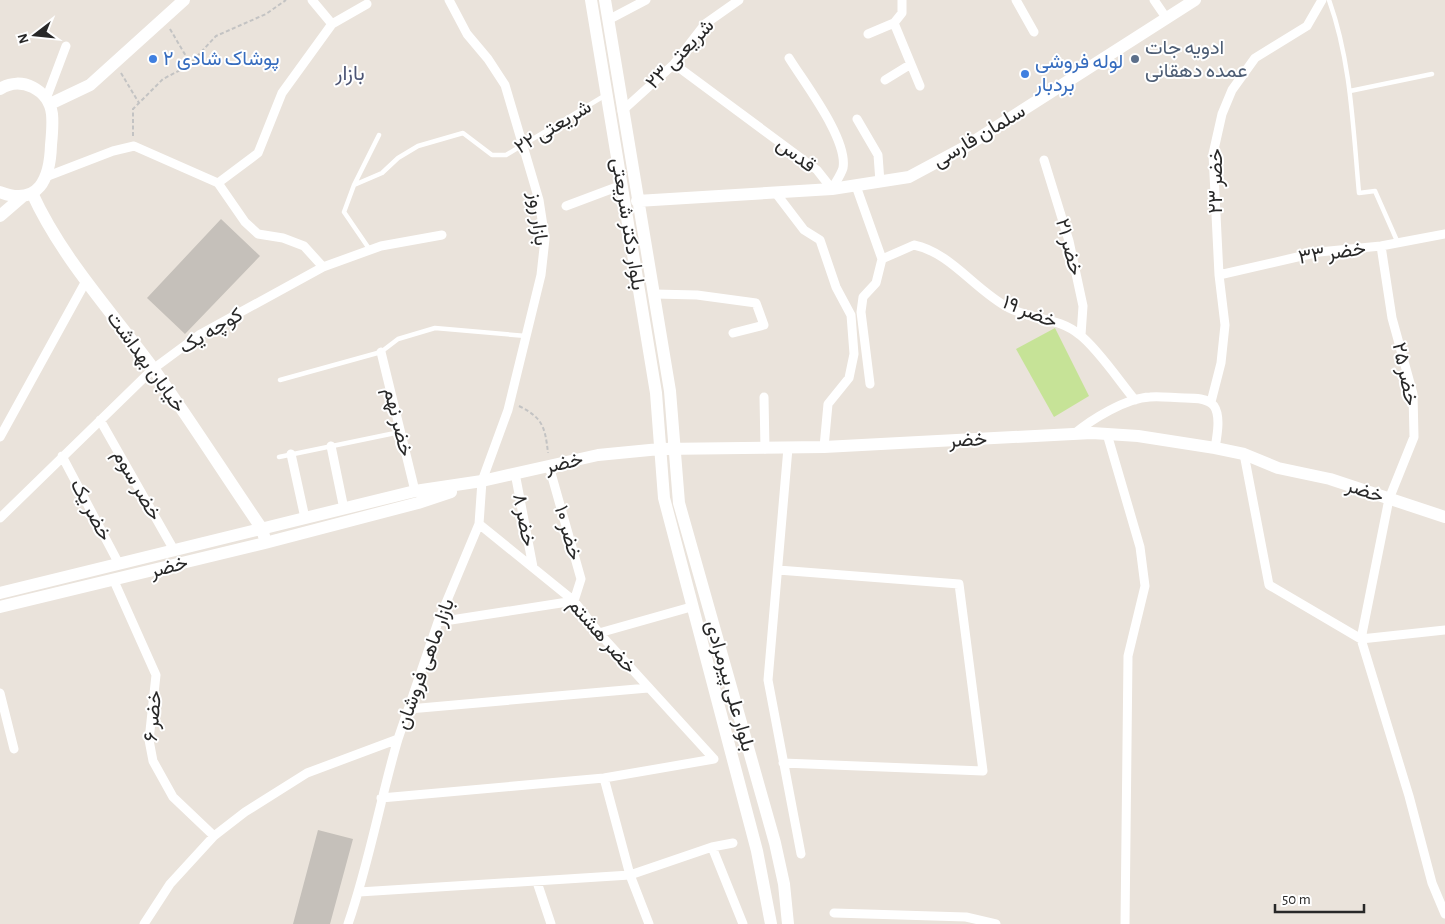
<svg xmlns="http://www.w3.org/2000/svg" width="1445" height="924" viewBox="0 0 1445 924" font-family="'Alegreya Sans',Vazirmatn,sans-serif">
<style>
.pitch{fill:#c6e397}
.building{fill:#c5c0ba}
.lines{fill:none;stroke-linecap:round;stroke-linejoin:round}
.path{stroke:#c3c3c3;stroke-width:2;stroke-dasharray:4 2.5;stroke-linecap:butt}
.lane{stroke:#fff;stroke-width:4.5}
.street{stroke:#fff;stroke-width:9}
.secondary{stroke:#fff;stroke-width:12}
.shop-dot{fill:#3f7fe0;stroke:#fff;stroke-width:2}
.service-dot{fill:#5c6f8a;stroke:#fff;stroke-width:2}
.labels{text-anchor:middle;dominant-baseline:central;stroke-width:4;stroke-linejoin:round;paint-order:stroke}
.service-label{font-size:20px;fill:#4e5e75;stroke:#fff;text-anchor:start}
.street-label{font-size:20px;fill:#282828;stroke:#fff}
.shop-label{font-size:20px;fill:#366cbe;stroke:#fff;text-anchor:start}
.neighbourhood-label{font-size:21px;fill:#4c5575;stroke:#fff}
</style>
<rect width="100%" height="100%" fill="#eae3db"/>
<path class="pitch" d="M1055,328l34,68 -35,21 -38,-68z"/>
<path class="building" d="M221,219l39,37 -75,78 -38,-36z
M318,830l35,9 -23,85h-37z"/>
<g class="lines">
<path class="path" d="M170,29l20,34
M121,73l18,30
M133,136v-27l30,-30 25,-13 28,-30 50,-22 20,-14
M519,406c24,12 26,21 29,47"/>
<path class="lane" d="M1329,0c22,61 24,128 30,193l16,-2 23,52
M1350,91l82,-17
M354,185l25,-50
M370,250l-26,-38 10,-27 28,-12 16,-15 20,-12 45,-13 29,22h14l98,-59
M280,380l101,-28 17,-13 37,-11 91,8
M279,457l121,-25"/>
<path class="street" d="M312,0l20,24
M902,0v13l-8,10 26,63
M1016,0l18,32
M1154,0l13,19
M608,20l38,-20
M868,34l26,-11
M674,64l143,106 15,19c3,-6 9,-14 11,-21 5,-29 -38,-84 -54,-110
M885,80l26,-16
M46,99l20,-53
M622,111l52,-47 31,-40 34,-24
M857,119l21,36 2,27
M1044,160l25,81 14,65 -2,29
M48,176l65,-25 21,-5 84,37 27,39 13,12 25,4 21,8 19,21
M218,183l40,-30 24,-60 50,-69 35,-20
M856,186l26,73
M775,192l29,38 16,10 16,47 15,28 3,39 -5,24 -21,26 -4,43
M566,206l56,-21
M1381,246l11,72 21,76 1,43 -25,62 -28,140 48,157 23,87 13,31
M882,259l32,-14c36,7 63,47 95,63 23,12 50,9 71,27 18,14 40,47 55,65
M1219,275l100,-23 62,-6 64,-12
M654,294l43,1 59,8 8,22 -31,8
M381,352l34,139
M870,384l-9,-72 2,-15 13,-14 6,-24
M764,397l1,52
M1211,402l10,-39 4,-38 -6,-50 -6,-121 9,-40 10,-24 23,-32 52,-32 15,-26
M100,420l74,130
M1074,434c18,-15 52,-36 76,-37 11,-1 23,1 35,1 9,0 23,0 29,8 7,10 3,30 1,42
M1107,434l33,113 5,39 -17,70 -3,268
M0,437l86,-156
M331,446l13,63
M788,448l-20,232 33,174
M291,454l14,64
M1244,454l25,131 92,54 84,-9
M62,456l57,108
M515,473l18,94
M0,518l153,-149 46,-34 124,-68 58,-21 61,-11
M479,524l95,77 25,32 115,126
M778,570l181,14 24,187 -200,-8
M114,581l42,94 -7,65 4,21 20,36 41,39
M438,622l136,-21 7,-22 -32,-113
M599,633l92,-26
M0,693l14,56
M409,709l239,-21
M604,778l26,97 19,49
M381,798l223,-20 110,-19
M712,847l31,77
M537,882l14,42
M359,892l271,-17 82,-28 21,-4
M834,913l132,4 30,7
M144,924l26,-40 44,-48 31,-24 62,-39 91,-34 40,-117 41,-98 3,-43 26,-71 33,-135 4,-36 -6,-39 -34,-115 -17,-26 -21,-25 -18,-34
M348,924c21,-60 32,-124 50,-185"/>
<path class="secondary" d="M591,0l65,393 8,105 93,353 14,73
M605,0l65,391 9,112 96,340 9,41 4,40
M0,89c21,-14 49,1 52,25 1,10 0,21 -1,31 -1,33 -12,62 -51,47
M50,104l40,-19 94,-85
M32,193c29,64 79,118 121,175 38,53 72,107 109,161l2,7
M637,201l195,-12 77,-12 56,-30 230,-147
M0,216l22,-19
M0,593l415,-102 67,-10 116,-26 62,-6 164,-2 268,-14 46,3 77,12 29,6 34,14 52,11 115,38
M0,607l265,-64 153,-40 33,-11"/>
</g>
<g class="shop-dot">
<circle cx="153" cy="59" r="5"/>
<circle cx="1025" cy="74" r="5"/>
</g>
<circle class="service-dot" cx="1135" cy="59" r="5"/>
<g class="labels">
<g class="service-label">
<text x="1145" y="48">ادویه جات‌<tspan x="1145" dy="23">عمده ‌دهقانی</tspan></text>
</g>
<g class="street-label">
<text transform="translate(680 54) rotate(-46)">شریعتی ۲۳</text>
<text transform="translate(553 127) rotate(-31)">شریعتی ۲۲</text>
<text transform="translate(979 136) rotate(-31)">سلمان فارسی</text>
<text transform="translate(796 155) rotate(38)">قدس</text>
<text transform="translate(1216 181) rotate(-90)">خضر ۲۳</text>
<text transform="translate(538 219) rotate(83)">بازار روز</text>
<text transform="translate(628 224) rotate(81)">بلوار دکتر شریعتی</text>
<text transform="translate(1069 247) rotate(75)">خضر ۲۱</text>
<text transform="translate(1332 253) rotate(-8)">خضر ۳۳</text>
<text transform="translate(1030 312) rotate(22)">خضر ۱۹</text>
<text transform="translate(211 331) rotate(-31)">کوچه یک</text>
<text transform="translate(146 362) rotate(54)">خیابان بهداشت</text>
<text transform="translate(1405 374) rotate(78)">خضر ۲۵</text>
<text transform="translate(398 422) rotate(76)">خضر نهم</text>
<text transform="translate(968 440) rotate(-3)">خضر</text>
<text transform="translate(564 463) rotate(-13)">خضر</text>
<text transform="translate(137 485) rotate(60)">خضر سوم</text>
<text transform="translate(1365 491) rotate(19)">خضر</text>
<text transform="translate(91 510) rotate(62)">خضر یک</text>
<text transform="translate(524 520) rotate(79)">خضر ۸</text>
<text transform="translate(568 533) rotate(74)">خضر ۱۰</text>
<text transform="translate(169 567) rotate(-15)">خضر</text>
<text transform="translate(602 636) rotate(49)">خضر هشتم</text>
<text transform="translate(425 664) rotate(-70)">بازار ماهی فروشان</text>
<text transform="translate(730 686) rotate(74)">بلوار علی پیرمرادی</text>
<text transform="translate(153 716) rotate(-85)">خضر ۶</text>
</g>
<g class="shop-label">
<text x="163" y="59">پوشاک شادی ۲</text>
<text x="1035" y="62">لوله فروشی<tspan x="1035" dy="23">بردبار</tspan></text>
</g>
<g class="neighbourhood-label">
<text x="350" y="73">بازار</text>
</g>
</g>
<g transform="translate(35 35) rotate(254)" stroke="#ffffff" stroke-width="4" paint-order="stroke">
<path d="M0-4L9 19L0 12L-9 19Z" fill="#282828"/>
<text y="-8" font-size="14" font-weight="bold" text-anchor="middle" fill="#282828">N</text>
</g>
<path d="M1275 904v8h89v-8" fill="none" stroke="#282828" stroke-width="2.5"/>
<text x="1282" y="904" font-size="15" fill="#282828" stroke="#ffffff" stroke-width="4" paint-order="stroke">50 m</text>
</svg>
